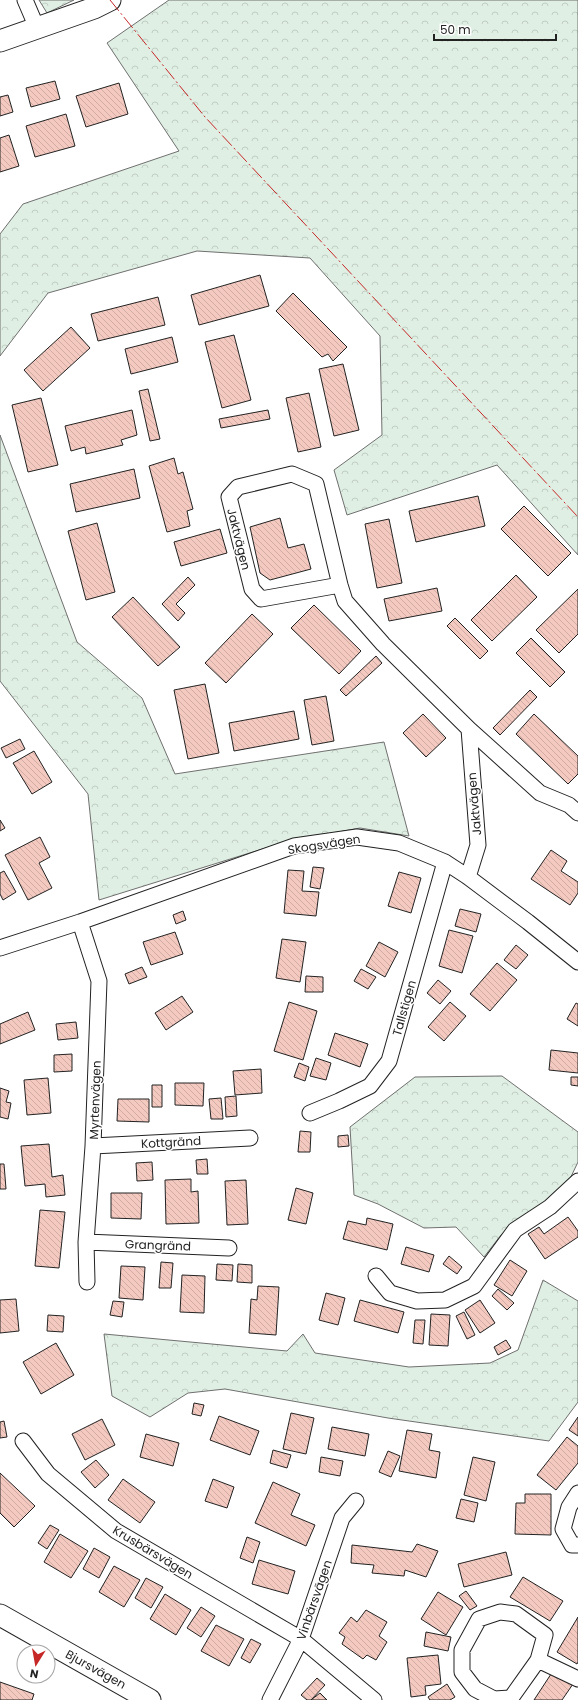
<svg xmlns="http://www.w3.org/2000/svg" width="578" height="1700" viewBox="0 0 578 1700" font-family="Poppins,sans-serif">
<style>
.forest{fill:url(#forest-crowns);stroke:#6f6f6f}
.building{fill:url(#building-back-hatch);stroke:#222}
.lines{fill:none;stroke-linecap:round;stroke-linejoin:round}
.street-casing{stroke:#222;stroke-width:17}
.secondary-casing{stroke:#222;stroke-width:23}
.street{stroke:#fff;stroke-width:15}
.secondary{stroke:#fff;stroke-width:21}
.power{stroke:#c62828;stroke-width:1;stroke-dasharray:14 3 2 3;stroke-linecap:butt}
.labels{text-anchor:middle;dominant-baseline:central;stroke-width:3;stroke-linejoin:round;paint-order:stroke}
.street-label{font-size:12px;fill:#222;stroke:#fff}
</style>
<defs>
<pattern id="forest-crowns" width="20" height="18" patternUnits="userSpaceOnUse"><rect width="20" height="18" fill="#e0efe3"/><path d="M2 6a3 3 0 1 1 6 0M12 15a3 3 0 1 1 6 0" fill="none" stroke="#c0cdc2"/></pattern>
<pattern id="building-back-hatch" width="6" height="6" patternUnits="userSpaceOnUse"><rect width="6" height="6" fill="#f3c9c0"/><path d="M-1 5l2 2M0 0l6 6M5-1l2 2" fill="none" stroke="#d0aca5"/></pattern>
</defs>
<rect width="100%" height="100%" fill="#fff"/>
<path class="forest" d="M39,0h35l-27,13z
M169,0h409v555l-81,-90 -150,50 -13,-45 48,-35 -2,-99 -70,-78 -113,-7 -149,42 -48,63v-122l23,-30 156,-53 -72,-108z
M0,435l77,207 65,56 33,76 209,-32 25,94 -49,-8 -72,13 -189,59 -11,-106 -88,-113z
M502,1076l76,56v30l-11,23 -33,27 -33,23 -17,22 -28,-30 -32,1 -46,-24 -24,-9 -4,-68 65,-50z
M543,1280l35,21v101l-29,39 -161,-23 -163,-29 -37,4 -38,24 -38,-21 -8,-62 183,17 16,-17 12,19 94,14 81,-4 28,-13z"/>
<path class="building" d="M55,81l5,18 -29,8 -5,-19z
M119,83l9,31 -42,13 -10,-31z
M8,95l5,17 -13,4v-19z
M66,114l9,32 -40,11 -9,-31z
M9,135l10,31 -19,6v-34z
M260,275l9,31 -70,19 -8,-30z
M293,293l54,54 -14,14 -5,-7 -6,3 -46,-46z
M158,297l7,28 -67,16 -7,-27z
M71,327l19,21 -47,43 -19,-21z
M234,335l17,65 -29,8 -17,-66z
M172,337l6,25 -47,12 -6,-25z
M343,364l16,66 -25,6 -15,-67z
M148,389l12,50 -10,2 -11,-50z
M309,393l12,54 -23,5 -12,-54z
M41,398l17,67 -30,7 -16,-67z
M132,410l5,25 -16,5 2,5 -37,9 -1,-7 -14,4 -6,-25z
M268,410l2,9 -49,9 -2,-9z
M174,458l4,16 5,-2 10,37 -6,2 3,15 -23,6 -18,-66z
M134,469l6,29 -64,14 -6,-28z
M478,496l7,30 -69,16 -7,-31z
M524,506l47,47 -23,23 -47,-47z
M280,518l8,30 16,-4 7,25 -41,11 -10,-7 -10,-46z
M389,519l13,64 -25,5 -12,-64z
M97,523l18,69 -29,8 -18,-69z
M220,529l7,24 -46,13 -7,-24z
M516,575l21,22 -45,44 -21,-21z
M188,577l7,8 -19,19 9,9 -7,8 -16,-17z
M437,588l5,23 -53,10 -5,-22z
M578,589v45l-19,19 -23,-23z
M133,597l47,50 -22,19 -46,-49z
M314,605l47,46 -22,23 -48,-46z
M252,614l21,20 -47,49 -21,-20z
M455,618l33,33 -8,8 -33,-33z
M531,638l34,34 -15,15 -34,-34z
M376,656l6,7 -36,33 -6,-6z
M205,684l14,69 -31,6 -14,-69z
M530,690l7,7 -37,38 -7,-7z
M326,696l8,45 -22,4 -8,-45z
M294,711l5,28 -65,12 -5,-28z
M423,714l23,24 -20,19 -23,-24z
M534,714l44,42v18l-10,10 -52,-50z
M20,739l5,10 -19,9 -5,-10z
M34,751l18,31 -20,12 -19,-31z
M0,820l5,8 -5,3z
M40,837l10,20 -11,6 13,25 -24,12 -23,-45z
M551,850l16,11 -6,10 17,11v11l-8,12 -39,-26z
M313,867l11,1 -4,21 -10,-2z
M288,870l16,1 -2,20 17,1 -3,24 -32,-3z
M4,871l12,21 -13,8 -3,-6v-21z
M399,872l22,6 -10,35 -23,-7z
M460,909l21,5 -5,18 -21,-6z
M183,911l3,9 -10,4 -3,-9z
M449,930l24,6 -11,37 -23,-7z
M175,932l8,22 -32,11 -8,-23z
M282,939l24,3 -6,40 -24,-4z
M379,942l19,10 -13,25 -19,-11z
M516,945l12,10 -12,14 -12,-9z
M497,963l20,17 -27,31 -20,-17z
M142,967l5,10 -18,7 -4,-10z
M361,969l15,8 -8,12 -14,-8z
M306,976l17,1v15h-18z
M438,980l13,11 -11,13 -13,-11z
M182,996l11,16 -27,18 -11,-17z
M289,1002l28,9 -14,49 -29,-9z
M450,1002l16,14 -22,25 -16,-14z
M576,1003l2,1v22l-11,-7z
M28,1012l7,18 -35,14v-20z
M76,1022l2,16 -20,2 -2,-16z
M335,1033l33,11 -8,23 -32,-12z
M551,1050l27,3v20l-29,-3z
M72,1054v17l-18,1v-17z
M316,1058l15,5 -5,17 -16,-4z
M299,1063l10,4 -4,14 -11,-4z
M261,1069l1,24 -27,2 -2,-24z
M571,1077h7v9l-7,-1z
M48,1078l3,35 -24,2 -3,-35z
M175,1083h29l-1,23 -28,-1z
M152,1085h10v22h-10z
M0,1088l9,3 -3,11 5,1 -3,16 -8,-2z
M236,1096l1,20 -11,1 -1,-20z
M221,1098l2,21h-12l-2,-20z
M118,1099h31v23l-32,-1z
M300,1131l11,1 -1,20h-12z
M348,1135l1,11 -11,1v-11z
M49,1144l3,33 11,-2 2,20 -19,2 -1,-13 -20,2 -4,-40z
M207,1159l1,15h-11l-1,-14z
M152,1162l1,18 -16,1 -1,-18z
M0,1164h4l2,25h-6z
M191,1179v13l7,-1 1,32 -33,1 -1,-44z
M246,1180l2,44 -21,1 -2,-44z
M296,1188l17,5 -7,31 -18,-4z
M111,1193h31l-1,26 -30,-1z
M40,1210l25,2 -6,56 -24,-2z
M568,1217l10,14v6l-33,22 -17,-25 11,-7 5,7z
M367,1218l26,6 -6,26 -44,-11 5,-18 18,4z
M406,1247l28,8 -5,17 -28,-8z
M449,1256l13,11 -5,7 -14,-10z
M510,1260l17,11 -15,25 -18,-11z
M161,1262l12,1 -2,25h-12z
M217,1264l16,1 -1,16 -16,-1z
M238,1264l14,1v18l-15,-1z
M121,1266l24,1 -2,33 -24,-2z
M182,1275l23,1 -1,37 -24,-1z
M258,1286l21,1 -3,48 -27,-2 2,-34 6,1z
M498,1289l16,14 -7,7 -15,-14z
M326,1293l19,5 -7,27 -19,-5z
M16,1299l3,32 -19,2v-33z
M360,1300l44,12 -6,21 -44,-12z
M480,1300l15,23 -15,10 -15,-23z
M113,1301l11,1 -2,15 -12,-2z
M464,1312l11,23 -8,4 -11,-23z
M431,1314l19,1 -2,31 -19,-1z
M48,1315l16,1 -1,16 -16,-1z
M415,1320h10l-2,24 -10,-1z
M506,1340l5,8 -13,7 -4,-8z
M56,1343l18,32 -33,19 -18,-32z
M194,1403l10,2 -3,11 -9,-2z
M291,1413l23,5 -8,36 -23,-5z
M219,1416l40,15 -9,24 -40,-15z
M578,1417v19l-9,-6z
M102,1419l13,26 -30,15 -13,-26z
M4,1421l3,16 -7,1v-16z
M332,1427l37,7 -4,22 -37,-7z
M407,1430l25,4 -3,16 11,2 -4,26 -37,-7z
M146,1434l33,9 -6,23 -33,-9z
M567,1437l11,9v17l-22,27 -19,-15z
M273,1450l18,5 -4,13 -17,-5z
M388,1451l12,5 -9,21 -12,-5z
M321,1457l22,4 -3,15 -21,-4z
M473,1457l22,5 -9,39 -22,-6z
M96,1460l13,15 -14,13 -14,-16z
M0,1473l35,33 -21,21 -14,-14z
M123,1479l32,23 -15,21 -32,-23z
M213,1479l21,8 -7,21 -22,-7z
M273,1482l27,12 -9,21 24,10 -9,21 -51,-23z
M525,1494h26v41l-36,-1 1,-31h9z
M461,1499l17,4 -4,19 -18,-4z
M50,1525l9,5 -12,19 -9,-6z
M60,1534l28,17 -17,27 -27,-16z
M247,1537l13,5 -7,21 -13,-5z
M417,1544l21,7 -12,26 -21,-7 -1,6 -32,-3 2,-8 -23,-2 1,-18 60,7z
M94,1548l16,9 -11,21 -16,-9z
M506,1552l6,23 -48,12 -6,-23z
M259,1560l36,11 -7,23 -36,-10z
M114,1566l26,14 -16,27 -25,-15z
M523,1577l40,24 -13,20 -40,-24z
M146,1578l17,9 -12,21 -16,-10z
M466,1591l11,15 -7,4 -11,-14z
M438,1592l25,15 -17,28 -25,-16z
M165,1594l26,16 -15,25 -26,-16z
M201,1607l14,9 -14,21 -14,-9z
M366,1610l21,12 -8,14 8,6 -11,18 -9,-5 -4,4 -21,-15 3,-7 -6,-4 12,-16 6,5z
M578,1617v45l-1,2 -20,-12z
M216,1625l28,14 -15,27 -28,-15z
M426,1632l25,5 -3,14 -24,-5z
M251,1639l10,5 -11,19 -9,-5z
M438,1655l3,29 -16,2 1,9 -15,2 -4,-39z
M553,1671l20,13 -11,16h-28z
M317,1678l8,7 -14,15h-4l-6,-5z
M0,1682l34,12 -2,6h-32z
M447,1684l8,13 -5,3h-20l-2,-3z
M320,1693l7,7h-16z"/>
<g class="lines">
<defs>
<path id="street" d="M25,0l12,28
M340,585l-79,14 -9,-10 -23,-92 9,-10 54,-13 24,10 24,101 5,16 38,43 86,85 9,116 -10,32
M469,729l71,64 29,12 9,8
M80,922l19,59 -6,165 -7,96 1,40
M0,948l80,-26 214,-76 63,-9 42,6 46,19 23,15 60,45 50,40
M310,1113l29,-12 31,-15 19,-25 56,-199
M93,1146l157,-8
M86,1242l143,6
M376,1276l14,17 27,8 28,-1 29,-14 41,-56 35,-23 28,-26
M23,1441l25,33 68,57 185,108 73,61
M578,1493l-9,14 -6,22 9,16h6
M500,1612l16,2 29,21 -7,25 -27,38 -17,1 -19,-10 -13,-17v-22l17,-31z
M538,1660l40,19
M270,1700l31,-61 41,-121 14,-17"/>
<path id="secondary" d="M0,41l94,-33 16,-8
M0,1615l150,85"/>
</defs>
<use href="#street" class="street-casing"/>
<use href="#secondary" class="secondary-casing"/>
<use href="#street" class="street"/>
<use href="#secondary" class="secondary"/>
<path class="power" d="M110,0l95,117 373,400"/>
</g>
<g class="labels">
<g class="street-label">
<text transform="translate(239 539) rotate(76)">Jaktvägen</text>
<text transform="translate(474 804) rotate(-95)">Jaktvägen</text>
<text transform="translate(324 844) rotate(-9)">Skogsvägen</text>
<text transform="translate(404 1008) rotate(-74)">Tallstigen</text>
<text transform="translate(95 1100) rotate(-88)">Myrtenvägen</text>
<text transform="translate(171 1142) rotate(-3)">Kottgränd</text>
<text transform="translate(158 1245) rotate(2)">Grangränd</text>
<text transform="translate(153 1552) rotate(31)">Krusbärsvägen</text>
<text transform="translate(314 1600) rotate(-71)">Vinbärsvägen</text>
<text transform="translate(96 1669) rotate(29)">Bjursvägen</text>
</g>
</g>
<g transform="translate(36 1664) rotate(191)"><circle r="19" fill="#ffffff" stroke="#a7a7a7"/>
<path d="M0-3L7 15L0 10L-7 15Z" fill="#c62828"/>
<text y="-6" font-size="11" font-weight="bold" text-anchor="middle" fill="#222222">N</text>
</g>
<path d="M434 34v6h122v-6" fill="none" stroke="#222222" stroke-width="2"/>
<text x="440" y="34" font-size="12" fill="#222222" stroke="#ffffff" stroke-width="3" paint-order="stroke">50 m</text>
</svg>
